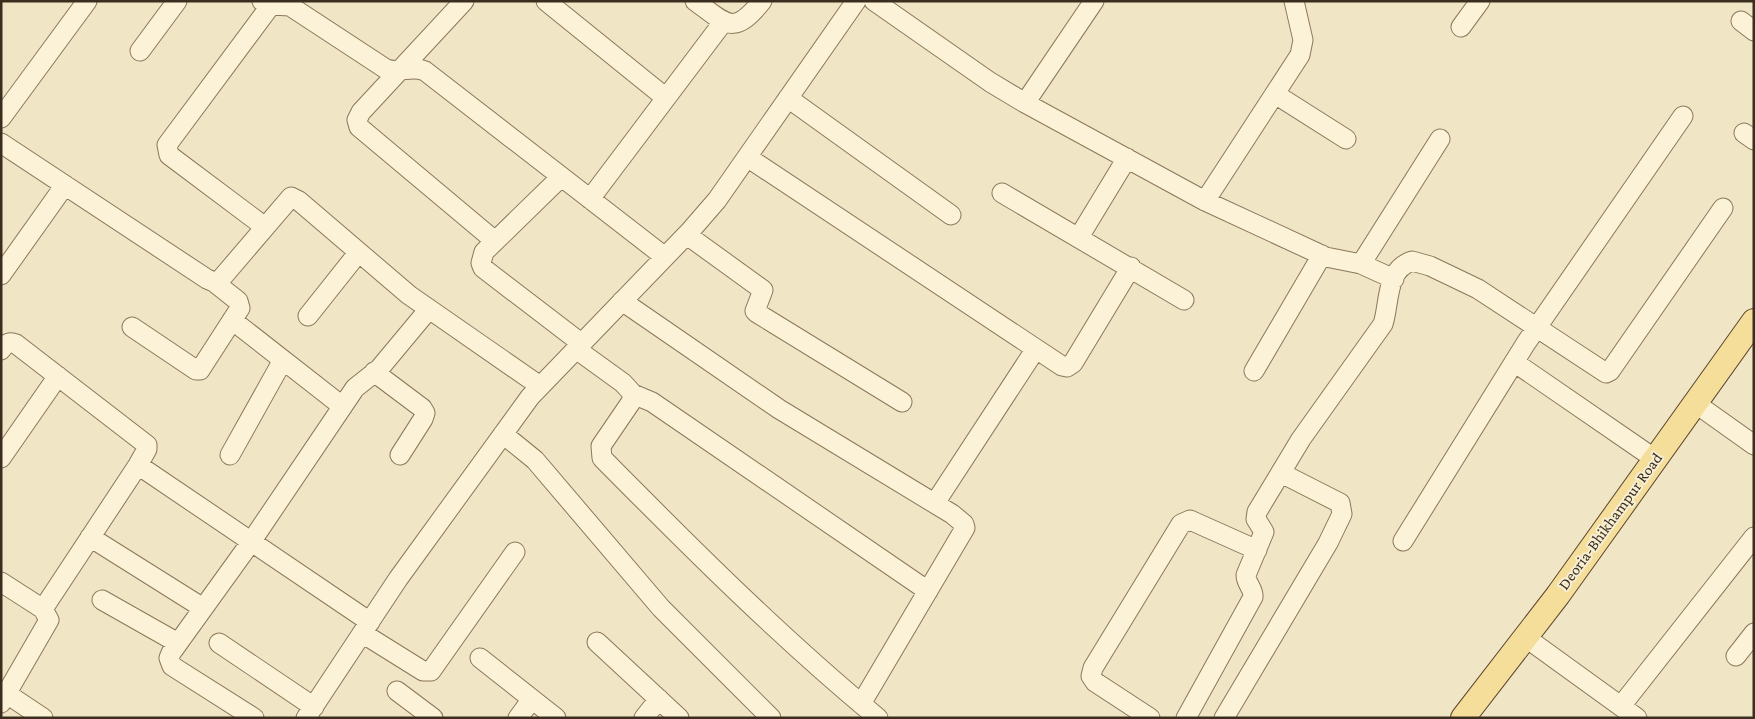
<svg xmlns="http://www.w3.org/2000/svg" width="1755" height="719" viewBox="0 0 1755 719" font-family="'Crimson Pro',serif">
<style>
.lines{fill:none;stroke-linecap:round;stroke-linejoin:round}
.minor-casing{stroke:#8c7759;stroke-width:21}
.major-casing{stroke:#5a442e;stroke-width:26}
.minor{stroke:#fbf2d8;stroke-width:19}
.major{stroke:#f5dd9a;stroke-width:24}
.labels{text-anchor:middle;dominant-baseline:central;stroke-width:4;stroke-linejoin:round;paint-order:stroke}
.street-label{font-size:16px;fill:#3b2e1e;stroke:#f7efd4}
</style>
<rect width="100%" height="100%" fill="#f0e5c4"/>
<g class="lines">
<defs>
<path id="minor" d="M262,1l9,4 19,1 96,63c14,5 25,-4 39,2l240,186
M464,1l-103,111 -4,8 2,7 136,114
M546,1l120,97
M695,1c32,23 38,36 67,0
M874,1l116,81 35,21 180,98 121,56 35,7 33,15
M1741,21l13,10
M1461,27l19,-26
M140,51l37,-50
M1275,94l71,45
M788,98l163,117
M1025,103l69,-102
M1,118l86,-117
M1744,133l10,7
M1,143l206,136 7,3 6,-2 71,-83 8,4 110,94 131,91
M747,157l315,209 5,1 6,-4 58,-96
M561,177l-77,75 -3,11 2,5 98,75
M1002,193l182,107
M590,199l134,-178
M1205,201l95,-146 3,-15 -9,-39
M265,227l-96,-72 -2,-10 104,-140
M687,235l76,55 -8,21 2,2 145,89
M1079,237l48,-79
M1361,264l79,-125
M1,275l64,-90
M622,301l157,108 173,105 12,10 1,4 -104,176
M308,316l50,-63
M232,320l110,86
M132,327l64,43h4l40,-62 -2,-7 -24,-19
M576,349l47,34 10,11 -2,8 -30,44 1,12c89,90 178,179 276,260
M1,350c4,-6 8,-9 15,-6l131,101v4l-9,16 -95,144
M1514,362l141,97
M1254,371l68,-116
M374,372l48,36 3,5 -2,6 -23,36
M633,394l19,8 276,189
M1695,403l59,42
M503,434l32,26 126,148 110,110
M230,455l53,-95
M1,458l57,-82
M138,465l232,157
M935,503l100,-153
M90,537l113,71
M1403,541l123,-198 157,-227
M1,582l42,27 6,11 -48,83
M102,600l76,43
M362,633l61,38h8l84,-119
M1525,637l112,81
M597,642l82,76
M219,643l95,64
M1736,656l18,-23
M480,658l76,60
M397,691l36,27
M7,694l36,24
M1621,706l133,-169
M254,718l-82,-52 -3,-8 2,-5 80,-111 104,-154 24,-19 50,-60
M306,718l92,-139 132,-182 161,-167 26,-30 139,-199
M518,718l14,-19
M644,718l15,-19
M1150,718l-55,-36 -4,-6 2,-8 88,-144 9,-4 67,30
M1186,718l67,-121c1,-8 -7,-13 -7,-22l18,-43 -8,-13 1,-7 44,-73 82,-115c7,-21 2,-54 29,-63l18,5 48,23 128,84 4,-2 113,-163
M1224,718l104,-175 14,-29 -2,-11 -59,-30"/>
<path id="major" d="M1463,718l95,-123 196,-274"/>
</defs>
<use href="#minor" class="minor-casing"/>
<use href="#major" class="major-casing"/>
<use href="#minor" class="minor"/>
<use href="#major" class="major"/>
</g>
<g class="labels">
<g class="street-label">
<text transform="translate(1610 521) rotate(-54)">Deoria-Bhikhampur Road</text>
</g>
</g>
<rect width="1755" height="719" fill="none" stroke="#3b2e1e" stroke-width="5"/>
</svg>
